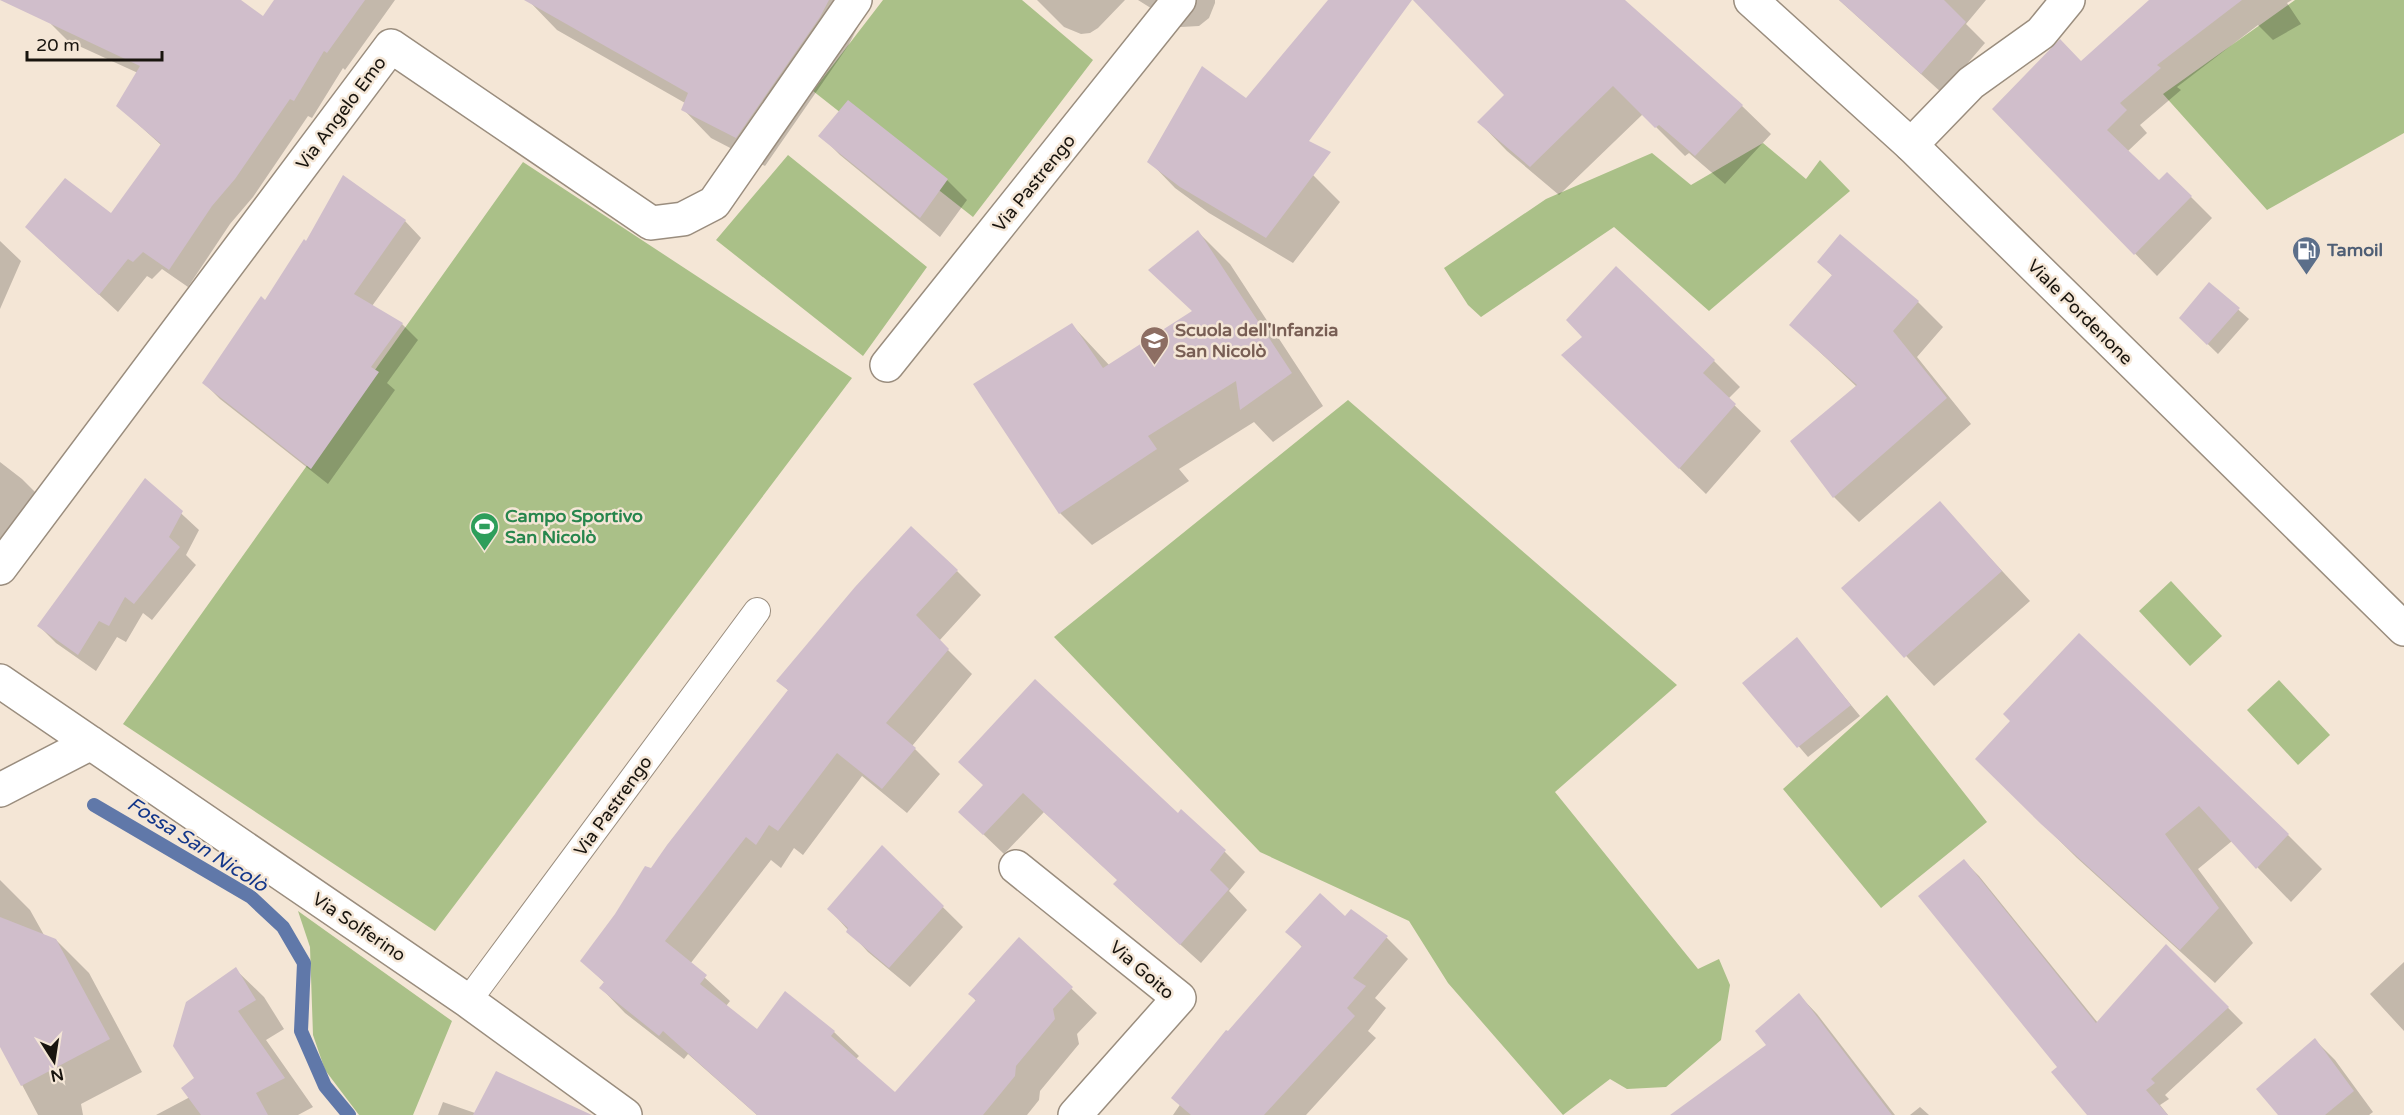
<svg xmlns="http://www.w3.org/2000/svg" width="2404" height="1115" viewBox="0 0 2404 1115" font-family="'Varela Round',sans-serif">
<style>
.green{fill:#aac088}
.shadow{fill:#0003}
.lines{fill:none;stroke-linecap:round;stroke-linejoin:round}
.stream{stroke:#6078a9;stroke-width:14}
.building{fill:#d0becb}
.service-casing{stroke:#9a8d7e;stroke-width:28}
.minor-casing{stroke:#9a8d7e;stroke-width:36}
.secondary-casing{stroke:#9a8d7e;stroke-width:36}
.service{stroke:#fff;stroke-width:26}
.minor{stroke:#fff;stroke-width:33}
.secondary{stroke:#fff;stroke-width:33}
.labels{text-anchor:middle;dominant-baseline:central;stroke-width:5;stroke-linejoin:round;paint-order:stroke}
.street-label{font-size:18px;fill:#18140e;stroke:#f4e6d6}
.service-label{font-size:18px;font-weight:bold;fill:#4e5e75;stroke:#f4e6d6;text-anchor:start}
.education-label{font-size:18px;font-weight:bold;fill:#785e54;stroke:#f4e6d6;text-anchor:start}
.leisure-label{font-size:18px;font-weight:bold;fill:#27864d;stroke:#f4e6d6;text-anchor:start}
.water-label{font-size:20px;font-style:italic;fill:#14378a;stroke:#f4e6d6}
</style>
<rect width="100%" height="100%" fill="#f4e6d6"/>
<path class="green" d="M883,0h139l71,60 -120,157 -160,-126z
M2295,0h109v133l-137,77 -104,-116z
M1763,143l43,36 14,-19 30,31 -141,120 -95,-84 -133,90 -13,-12 -24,-37 102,-69 106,-46 39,32z
M788,155l139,112 -64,89 -147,-116z
M523,162l329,216 -417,553 -312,-207z
M1348,400l329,285 -122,107 143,177 21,-10 11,26 -9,55 -55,47 -39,2 -17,-10 -47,36 -115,-132 -39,-62 -149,-69 -206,-215z
M2171,581l51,55 -32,30 -51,-55z
M2279,680l51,55 -32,30 -51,-55z
M1887,695l100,127 -106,86 -98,-119z
M298,911l154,110 -39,94h-54l-34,-45 -12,-35 -3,-88z"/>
<path class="shadow" d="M46,0h193l25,18 12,-18h119l-50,70 -2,-2 -31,50 -4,-2 -55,81 -23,27 -42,63 -26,-18 -10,10 -5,-3 -29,36 -73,-67 66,-30 50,-70 -43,-39 20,-33 -70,-32 -17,-17z
M528,0h312l21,21 -13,25 -83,120 -54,-28 -28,-29 2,-6 -128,-73z
M1037,0h88l-27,28 -8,5 -9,1 -17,-7z
M1138,0h77v3l-6,15 -10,8 -18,1z
M1463,0h140l139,106 29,28 -46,50 -36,-31 -4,3 -42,-42 -84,81 -52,-44 -28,-29 27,-27z
M1839,0h147l-20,24 19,19 -43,50z
M2152,0h140l-5,3 14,21 -28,16 -15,-15 -81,62 4,3 -41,35 7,8 -19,18 31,31 32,15 21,21 -55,58 -163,-167 87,-47z
M849,102l98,78 20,20 -27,37 -100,-82 -20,-20z
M1149,161l164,14 27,27 -47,61 -84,-50 -34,-25z
M405,221l16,17 -49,68 30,18 16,16 -31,43 8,7 -67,94 -108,-85 -16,-16 62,-80 41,-60z
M1198,232l32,32 93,142 -50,36 -19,-20 -75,47 10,12 -97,64 -32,-32 11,-189 39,42 83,-54z
M0,241l21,20 -21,48z
M1819,262l99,40 25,25 -26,30 54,67 -112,98 -25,-25 -42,-55 65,-55 -66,-62 42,-49z
M2209,284l40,35 -31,35 -37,-36z
M1714,361l26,26 -12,12 33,32 -55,63 -117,-113z
M0,462l22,17 26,26 -48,65z
M145,480l54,50 -13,25 10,10 -44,55 -9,-7 -17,29 -9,-5 -21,34 -40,-28 -17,-17z
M1940,504l90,97 -96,85 -91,-98z
M957,571l24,24 -42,46 33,33 -60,72 28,28 -33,39 -45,-37 -59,79 -9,-7 -13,20 -10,-8 -81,104 40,37 -4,5 31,25 29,-38 48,39 25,24 -4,4 40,35 82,-93 -7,-8 49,-55 78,74 -20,21 2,10 -39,47 -1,9 -12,15h-270l-69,-61 -4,5 -59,-46 -24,-25 4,-5 -23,-22 207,-270 -11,-10z
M1797,639l63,77 -52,41 -64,-74z
M2012,722l276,113 34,34 -31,33 -59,-61 -34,28 55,74 -38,40 -138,-125 -100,-99z
M984,786l194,29 47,37 20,20 -16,19 18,19 -46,53 -66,-59 -20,-20 4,-3 -75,-69 -40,42 -44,-42z
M882,847l81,80 -53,60 -42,-35 -39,-43z
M1964,861l15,15 119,147 69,-77 76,77 -78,72 4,4 -9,6 8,10h-80l-29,-48z
M0,880l30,30 14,25 12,5 33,33 53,99 -61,32 2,11h-45l-38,-72z
M1352,911l35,27 21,21 -33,39 11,10 -18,23 8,7 -70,77h-133l55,-81 75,-86 -15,-16 57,-14z
M2404,962v69l-34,-37z
M235,969l29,28 20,32 -18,11 47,67 -15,8h-142l34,-18z
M1799,995l18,19 78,101h-222l95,-70z
M2315,1040l20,20 38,52 -4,3h-89z
M443,1102l32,11 96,2h-133z
M1920,1107l9,8h-19z"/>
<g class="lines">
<path class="stream" d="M94,805l157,92 32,30 21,36 -3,68 24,55 24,29"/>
</g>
<path class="building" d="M0,0h241l22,16 11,-16h91l-38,53 -3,-2 -30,50 -4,-2 -55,80 -23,27 -43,64 -26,-18 -10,10 -5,-3 -29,36 -74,-68 40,-49 46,35 50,-69 -45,-38 24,-40z
M524,0h305l-9,17 -84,121 -55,-28 7,-17z
M1328,0h84l-103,141 22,11 -65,86 -86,-51 -33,-25 55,-96 44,32z
M1413,0h212l118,105 -48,51 -36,-31 -4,3 -42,-42 -83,81 -53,-45 27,-27z
M1839,0h105l22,22 -45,52z
M2149,0h93l-85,65 4,3 -41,35 7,7 -20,20 52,50 8,-8 25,24 -58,59 -142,-146 68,-70 21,22z
M848,100l100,79 -28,39 -102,-82z
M343,175l63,45 -52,74 49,29 -32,44 8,5 -68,97 -109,-86 59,-87 4,4 39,-61 2,2z
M1198,230l94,143 -52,37 -4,-29 -88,55 9,13 -98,65 -86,-130 99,-61 31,45 89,-57 -44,-41z
M1840,234l79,67 -26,30 54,67 -114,100 -43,-57 67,-56 -68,-60 43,-50 -15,-13z
M1616,266l99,94 -12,13 33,31 -57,65 -118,-114 21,-18 -16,-17z
M2209,282l31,26 -33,37 -28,-27z
M145,478l38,33 -14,26 11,10 -46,57 -9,-7 -16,29 -10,-5 -21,34 -41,-29z
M1940,501l62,70 -98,87 -63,-70z
M911,526l47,44 -42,45 33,34 -63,74 30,25 -34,41 -45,-36 -59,78 -9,-6 -13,20 -10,-8 -81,104 42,34 -7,9 57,45 28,-38 50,40 -4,5 64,56 81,-92 -8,-6 51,-57 54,50 -20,22 2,10 -39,47 -1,10 -32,39h-226l-94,-84 -4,5 -60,-48 5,-6 -24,-21 35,-47 30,-48 6,2 16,-23 121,-155 -12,-9 79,-94z
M2079,633l210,201 -33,35 -57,-63 -34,28 54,74 -39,42 -139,-126 -66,-65 35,-38 -7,-7z
M1797,637l54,68 -54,43 -55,-65z
M1035,679l143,134 3,-4 45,41 -16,20 19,19 -49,56 -67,-61 4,-4 -94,-87 -40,42 -25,-23 25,-27 -25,-23z
M882,845l62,61 -55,62 -43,-36 2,-4 -21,-19z
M1964,859l132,164 70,-79 63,63 -78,72 4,4 -9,7 22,25h-81l-36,-43 6,-5 -139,-171z
M1320,893l25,23 6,-7 37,27 -35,42 13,8 -19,22 8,8 -91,99h-73l-20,-17 55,-68 2,1 74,-85 -17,-14z
M0,917l56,22 54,100 -89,47 -21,-39z
M236,967l20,33 -18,11 47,67 -29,15 12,22h-67l-20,-27 13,-10 -21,-32 13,-44z
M1799,993l93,122h-222l96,-70 -11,-14z
M2315,1038l39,53 -29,24h-47l-22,-26z
M496,1071l96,44h-119z"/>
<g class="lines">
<defs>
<path id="service" d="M468,1001l289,-390"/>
<path id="minor" d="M1911,145l60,-62 70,-50 27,-33
M887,365l292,-365
M0,568l391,-522 260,177 32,-4 31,-16 141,-203
M0,681l468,320 157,114
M0,790l91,-47
M1016,867l163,131 -104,117"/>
<path id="secondary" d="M1751,0l160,145 493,484"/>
</defs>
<use href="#service" class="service-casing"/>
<use href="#minor" class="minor-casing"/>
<use href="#secondary" class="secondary-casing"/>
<use href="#service" class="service"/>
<use href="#minor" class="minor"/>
<use href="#secondary" class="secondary"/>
</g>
<defs>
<symbol id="fuel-pin" viewBox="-11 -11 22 30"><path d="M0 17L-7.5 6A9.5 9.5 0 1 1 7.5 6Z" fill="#5c6f8a" stroke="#f4e6d6"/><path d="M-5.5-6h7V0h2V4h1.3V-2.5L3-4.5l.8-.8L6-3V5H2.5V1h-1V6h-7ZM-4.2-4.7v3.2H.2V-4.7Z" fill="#fff"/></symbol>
<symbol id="school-pin" viewBox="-11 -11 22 30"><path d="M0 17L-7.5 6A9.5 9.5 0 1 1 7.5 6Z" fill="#8d6e63" stroke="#f4e6d6"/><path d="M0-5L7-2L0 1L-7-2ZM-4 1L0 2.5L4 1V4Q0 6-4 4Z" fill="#fff"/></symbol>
<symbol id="stadium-pin" viewBox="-11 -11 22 30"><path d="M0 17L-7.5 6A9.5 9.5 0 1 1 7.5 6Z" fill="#2e9e5b" stroke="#f4e6d6"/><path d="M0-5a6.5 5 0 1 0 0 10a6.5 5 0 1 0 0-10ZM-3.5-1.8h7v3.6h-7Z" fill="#fff"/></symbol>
</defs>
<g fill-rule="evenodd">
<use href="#fuel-pin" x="2290" y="234" width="33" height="45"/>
<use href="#school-pin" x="1138" y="324" width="33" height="45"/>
<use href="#stadium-pin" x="468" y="510" width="33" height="45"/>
</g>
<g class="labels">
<g class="street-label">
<text transform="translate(341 113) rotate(-53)">Via Angelo Emo</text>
<text transform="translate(1034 183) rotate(-51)">Via Pastrengo</text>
<text transform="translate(2080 312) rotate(45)">Viale Pordenone</text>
<text transform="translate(613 806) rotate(-54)">Via Pastrengo</text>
<text transform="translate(359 927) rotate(34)">Via Solferino</text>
<text transform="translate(1142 970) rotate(41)">Via Goito</text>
</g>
<g class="service-label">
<text x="2327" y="250">Tamoil</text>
</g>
<g class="education-label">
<text x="1175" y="330">Scuola dell'Infanzia<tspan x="1175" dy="21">San Nicolò</tspan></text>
</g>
<g class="leisure-label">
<text x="505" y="516">Campo Sportivo<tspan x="505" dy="21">San Nicolò</tspan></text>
</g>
<g class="water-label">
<text transform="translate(197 845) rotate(32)">Fossa San Nicolò</text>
</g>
</g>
<g transform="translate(54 1061) rotate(168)" stroke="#f4e6d6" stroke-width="4.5" paint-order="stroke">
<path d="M0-4.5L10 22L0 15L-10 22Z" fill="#18140e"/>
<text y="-9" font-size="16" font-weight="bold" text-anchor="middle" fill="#18140e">N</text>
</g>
<path d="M27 51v9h135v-9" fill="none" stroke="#18140e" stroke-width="3"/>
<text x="36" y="51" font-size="18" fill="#18140e" stroke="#f4e6d6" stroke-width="4.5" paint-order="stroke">20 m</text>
</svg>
